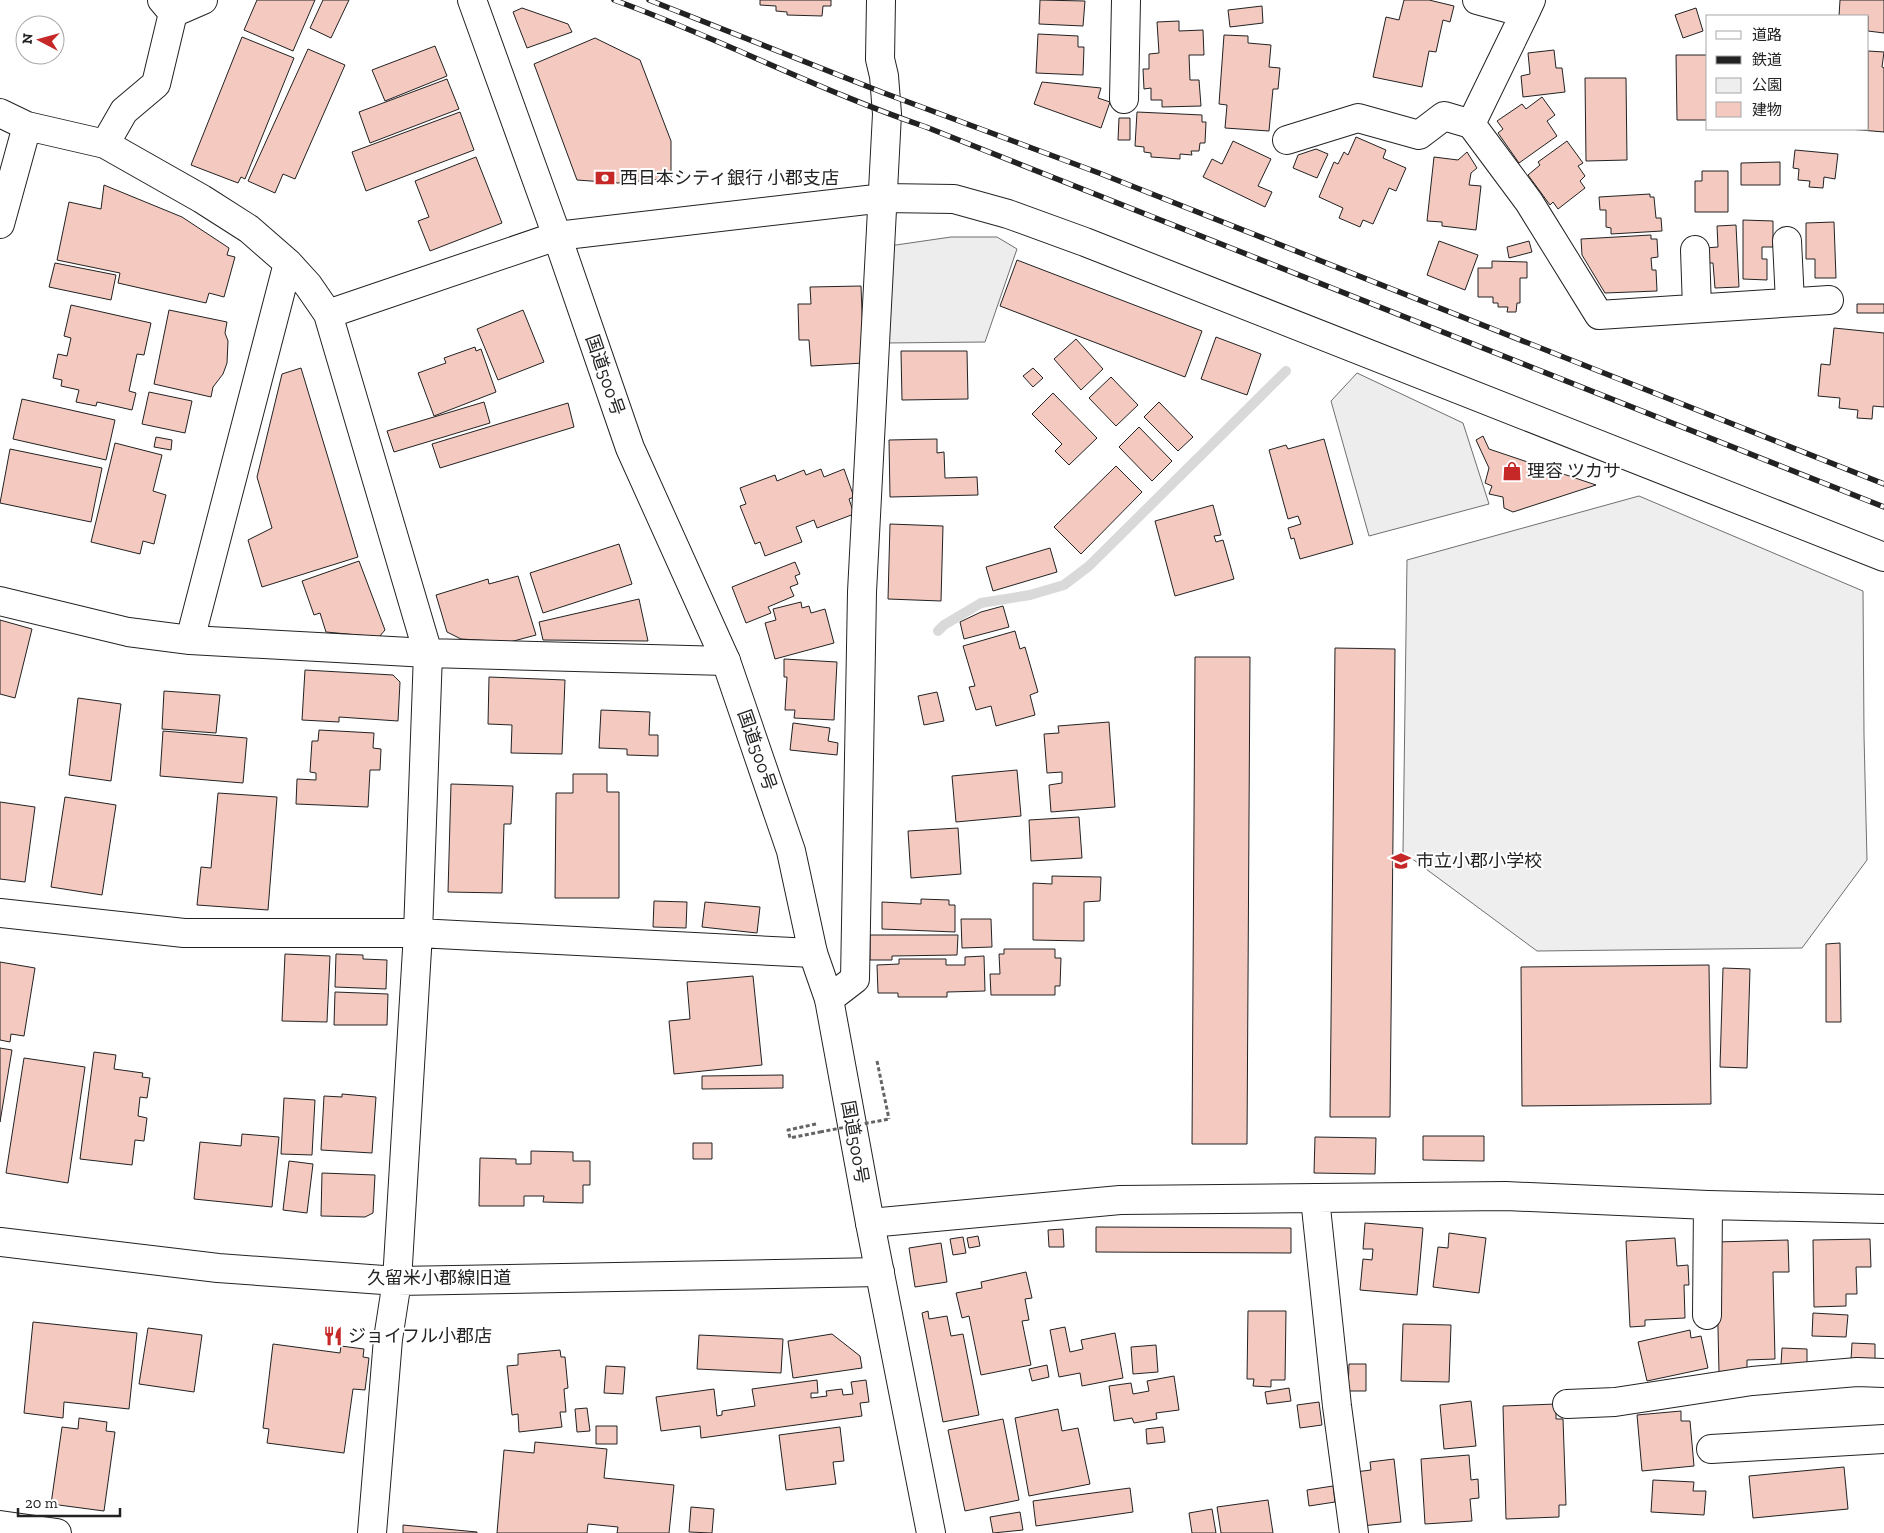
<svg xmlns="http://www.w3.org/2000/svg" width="1884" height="1533" viewBox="0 0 1884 1533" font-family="'Zilla Slab','Noto Sans JP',serif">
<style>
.green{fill:#eee;stroke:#6f6f6f}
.parking{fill:#ededed;stroke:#6f6f6f}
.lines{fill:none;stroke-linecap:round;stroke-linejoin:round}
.stream{stroke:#d9d9d9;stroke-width:10}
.building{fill:#f3c9c0;stroke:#222}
.minor-casing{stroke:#222;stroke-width:30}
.highway-casing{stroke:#222;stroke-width:30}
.path{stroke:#646464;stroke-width:3;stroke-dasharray:4 2.5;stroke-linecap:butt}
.minor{stroke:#fff;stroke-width:28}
.highway{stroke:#fff;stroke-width:28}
.rail-casing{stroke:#222;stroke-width:5.5}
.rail{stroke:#fff;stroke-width:4;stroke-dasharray:11;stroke-linecap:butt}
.path-bridge{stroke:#646464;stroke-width:3;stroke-dasharray:4 2.5;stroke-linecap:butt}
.labels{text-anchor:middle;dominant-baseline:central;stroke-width:4;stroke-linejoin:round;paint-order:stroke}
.poi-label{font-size:18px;fill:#222;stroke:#fff;text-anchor:start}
.street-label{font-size:18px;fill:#222;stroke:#fff}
</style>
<rect width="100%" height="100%" fill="#fff"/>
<path class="green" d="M1639,496l224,95 1,144 3,125 -65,88 -265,3 -134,-99 4,-292z"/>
<path class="parking" d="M951,237h46l20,12 -32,93 -100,1 4,-97z
M1357,373l106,50 26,81 -120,32 -38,-135z"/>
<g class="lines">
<path class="stream" d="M938,631l6,-6 37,-22 49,-8 34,-10 25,-19 197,-195"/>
</g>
<path class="building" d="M257,0h58l-22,51 -49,-21z
M323,0h26l-18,38 -21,-10z
M760,0h71v6h-8l-1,10 -35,-1v-3l-11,-1v-5l-16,-1z
M1040,0l45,1 -2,25 -44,-2z
M1404,0h25l25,6 -4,16 -7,-2 -7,32 -7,-1 -7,36 -49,-10 13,-60 13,3z
M1840,0h44v33l-16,-2v-15h-29z
M1262,6l1,17 -33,4 -2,-17z
M522,8l46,16 4,8 -45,16 -14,-36z
M1696,8l7,23 -20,7 -8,-23z
M1179,21v10l24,-1 1,25h-15l1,25h9l2,26 -39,1v-7h-11v-12l-7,1 -1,-20h6v-15l10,-1 -2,-31z
M1038,34l40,2v11h6l-1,28 -47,-2z
M1224,35l24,1v7l23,2 -2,22 11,1 -2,21h-5l-4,42 -44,-3 2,-23 -8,-1z
M242,37l52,21 -49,121 -4,-2 -3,6 -47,-18z
M595,38l45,22 31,81v37l-53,5 -41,-3 -43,-116z
M435,46l12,30 -62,25 -13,-31z
M308,49l37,16 -50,114 -12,-5 -8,19 -27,-12z
M1554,50l2,18h6l3,24 -42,5 -2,-21 9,-2 -2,-21z
M1868,51l16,1 -2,15 2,1v64l-35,-3h19z
M1676,55h32v65h-31z
M1585,78h41l1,82 -41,1z
M447,79l12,30 -89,34 -11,-31z
M1042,82l59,6 -3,10 12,4 -9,26 -67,-24z
M1542,97l13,18 -8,6 10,15 -38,27 -21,-30 5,-4 -6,-8 25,-17 4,5z
M460,112l14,38 -108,41 -14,-39z
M1137,112l65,3v7h4l-1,21h-5l-1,8h-8l1,4 -12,-1v5l-29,-2v-4l-7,-1v-5l-9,-1z
M1119,118h11v22h-12z
M1356,137l30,13 -3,8 23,10 -10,23 -7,-3 -16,36 -10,-4 -3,7 -21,-9 4,-10 -24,-11 15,-35 4,2 6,-12 4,3z
M1233,141l38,18 -13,27 14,6 -7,15 -62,-30 9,-18 10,5z
M1567,141l16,22 -5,3 7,10 -5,5 5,7 -27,21 -5,-7 -3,3 -22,-30 12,-10 -2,-3z
M1316,149l12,5 -11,24 -24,-10 5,-13z
M1795,150l43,4 -3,25 -11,-2 -1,11 -14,-1 1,-6 -12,-1 1,-11 -6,-1z
M1467,152l10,16 -6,5 -2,12 12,1 -5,44 -34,-4v-4l-15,-1 7,-64 24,3z
M476,157l26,66 -72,28 -12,-30 11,-4 -14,-36z
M1780,162v23h-39v-22z
M1702,171h26v41h-33v-31h7z
M104,185l78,32 47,31 -2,7 8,2 -11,40 -15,-4 -3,10 -88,-20 2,-10 -63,-13 12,-58 32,7z
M1650,194v3h4l2,21h5l1,13 -51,3v-6l-5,-1v-17h-6l-1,-13z
M1743,220l30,1v26h-11v12h5v21l-24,-1z
M1834,222l2,56h-21v-19h-9v-36z
M1736,225l3,62 -24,1 -2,-25h-8v-15l13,-1 -1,-21z
M1651,235v4h6l1,18 -7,1 1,12h4l1,21 -52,2 -23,-38 -1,-16z
M1439,241l39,14 -13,35 -38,-15z
M1529,241l3,11 -23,6 -2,-11z
M1017,260l185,71 -17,46 -185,-71z
M1492,261l35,1v16h-7v25h-3l-1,9h-9l1,-5h-10v-4h-5v-6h-15v-29h14z
M55,263l61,12 -5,25 -62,-13z
M861,286l3,77 -53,3 -2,-26h-10l-1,-36h13l-1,-17z
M1857,304h27v9h-27z
M71,305l80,18 -7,32 -7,-1 -8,37 7,2 -4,17 -35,-8 -1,4 -20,-4 3,-12 -18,-4 1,-6 -9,-2 5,-24 9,2 4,-18 -7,-2z
M169,310l58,12 -2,11 3,8 -1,22 -4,11 -10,13 -2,10 -57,-13z
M523,310l21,52 -46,18 -21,-51z
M1834,328l50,5v74l-11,-1 -1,13 -15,-1 1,-8 -19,-2 1,-10 -22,-2 3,-32 9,1z
M1216,337l45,17 -14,41 -46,-16z
M1076,339l27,30 -22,21 -27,-31z
M475,347l1,4 5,-2 15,43 -62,24 -16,-43 28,-10 -2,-5z
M901,351h66l1,48 -66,1z
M301,368l57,189 -96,30 -14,-47 24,-12 -15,-51 25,-103z
M1033,368l10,10 -10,9 -10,-11z
M1111,377l27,28 -22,21 -27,-28z
M149,392l43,9 -7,32 -43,-9z
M1053,393l44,45 -28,27 -14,-14 7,-7 -30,-30z
M22,399l93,21 -9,40 -93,-21z
M484,402l6,21 -96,29 -7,-21z
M1159,402l34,35 -15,14 -34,-34z
M568,403l6,24 -134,41 -8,-24z
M1139,427l33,34 -20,20 -33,-34z
M1483,436l6,13 107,36 -83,27 -9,-4 -1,-11 -14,-3 3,-8 -7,-3 4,-15 -13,-28z
M156,437l16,3 -1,10 -17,-3z
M937,439v14l7,-1 1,26 32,-1 1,18 -88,2 -1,-57z
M1324,439l29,105 -53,15 -6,-21 -3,1 -3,-11 13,-4 -3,-8 -10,3 -19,-69 17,-5 2,4z
M115,443l47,12 -9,36 13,4 -12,49 -11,-3 -3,13 -49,-12z
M10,449l92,19 -11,54 -91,-19z
M1116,466l26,26 -61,62 -27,-27z
M821,469l3,8 20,-8 10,28 -5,2 5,15 -37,14 -3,-8 -18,7 6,15 -37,14 -5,-14 -5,2 -15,-38 6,-2 -6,-16 35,-13 2,6 27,-11 2,5z
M1213,505l8,30 -7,1 2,6 7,-2 11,39 -59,17 -20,-75z
M890,524l53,2 -2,75 -53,-2z
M619,544l13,40 -89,29 -13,-40z
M1050,548l7,24 -64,19 -7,-24z
M359,561l26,69 -6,7 -53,-5 -6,-19 -6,2 -12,-34z
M795,562l5,12 -5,2 3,8 -8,3 4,9 -26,11 3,6 -25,10 -14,-36z
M518,576l18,59 -26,7 -49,-3 -14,-7 -11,-37 52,-16 1,5z
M639,599l9,42 -105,-1 -4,-18z
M801,602l1,6 7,-2 2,7 14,-4 9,34 -59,16 -10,-36 11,-3 -3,-11z
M1003,606l6,21 -45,12 -4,-17 21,-10z
M0,620l32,9 -17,69 -15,-4z
M1015,631l5,18 5,-2 13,45 -8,3 5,20 -39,11 -5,-20 -15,4 -7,-23 6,-1 -12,-40z
M1335,648l60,1 -5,468h-60z
M1195,657h55l-3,487h-55z
M784,659l53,3 -3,58 -40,-2 1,-8h-10l2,-33h-3z
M305,670l88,5 7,7 -2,39 -59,-4v5l-37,-2z
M489,677l76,3 -3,74 -51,-1 1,-28 -24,-1z
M164,691l56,4 -4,38 -54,-4z
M937,692l7,29 -20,4 -6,-29z
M78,698l43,6 -10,77 -42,-6z
M601,710l49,2 -1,23h9v21l-31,-1v-6l-28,-1z
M1109,722l6,85 -64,5 -2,-27 13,-2v-11l-15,1 -3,-39 15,-1 -1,-7z
M793,723l37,5 -2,13 10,2 -1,12 -47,-5z
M319,730l55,3 -1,15 8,1 -1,21h-10l-2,37 -72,-3 1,-25 19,1v-7l-6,-1 2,-31h6z
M163,731l84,7 -4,45 -83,-7z
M1017,770l4,46 -65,6 -4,-46z
M573,774h34v18h12v106h-64l1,-105h17z
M451,784l62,2 -2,38h-7l-2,69 -54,-1z
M218,793l59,4 -9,113 -71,-5 4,-38 10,1z
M65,797l51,8 -14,90 -51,-8z
M0,802l35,5 -10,75 -25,-3z
M1079,817l3,41 -51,3 -2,-41z
M958,828l3,46 -50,4 -3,-47z
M1052,876l49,1 -1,24 -16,1v39l-51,-1v-57l19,1z
M921,899l28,1v5h6v27l-73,-3v-27l39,2z
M654,901l33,1 -1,26 -33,-1z
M705,902l55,5 -3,26 -55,-6z
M961,919h30l1,28 -30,1z
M870,935h88l-1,20 -65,1v4h-22z
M1840,943l1,79h-15v-78z
M1004,949h51v9h6l-1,28h-5v9h-64l-1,-21h10l-1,-20h5z
M285,954l45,2 -3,66 -45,-1z
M336,954l27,1v4l24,1 -1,29 -51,-2z
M984,956l1,35 -38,1v5h-49v-4h-20l-1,-28 22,-1v-5h47v6h19v-8z
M0,962l35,6 -11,68 -13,-2 -1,8 -10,-2z
M1709,965l2,139 -189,2 -1,-139z
M1723,968l27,1 -3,99 -27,-1z
M753,976l9,89 -88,9 -5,-53 21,-2 -3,-37z
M335,992l53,2 -1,31h-53z
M0,1048l12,2 -12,72z
M94,1052l22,3 -2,14 29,4 -1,4 8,1 -3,20 -7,-1 -2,19 9,2 -3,23 -9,-1 -3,25 -52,-6z
M24,1058l61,9 -17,116 -62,-10z
M783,1075v13l-81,1v-13z
M342,1094l34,3 -4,56 -51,-3 3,-54 18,1z
M284,1098l31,2 -3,55 -31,-1z
M242,1134l37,3 -7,70 -78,-8 6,-57 41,4z
M1423,1136h61v25l-61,-1z
M1315,1137l61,1 -1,36 -61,-1z
M693,1143h19v16h-19z
M531,1151l42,1v9h17v24h-7v18l-40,-1 1,-6h-20v10h-45l1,-48 36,1v5h15z
M289,1161l24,3 -6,49 -24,-3z
M322,1173l53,2 -2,38 -8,4 -44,-1z
M1365,1223l58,5 -6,67 -57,-5 3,-31 9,1 1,-11h-10z
M1096,1227l195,1v25l-195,-1z
M1063,1229l1,18h-15l-1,-17z
M1449,1233l37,5 -7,55 -46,-6 5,-40 10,1z
M978,1236l2,10 -11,2 -2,-10z
M963,1237l3,16 -13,2 -3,-16z
M1675,1238l2,28 11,-1 1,20h-5l1,33 -40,2v6l-15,1 -4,-86z
M1870,1239l1,28h-15l1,27h-11v12l-32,1 -1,-67z
M1788,1240l1,32h-16l2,87 -28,1v11l-28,1 -3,-130z
M941,1243l6,39 -32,5 -6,-39z
M1026,1272l6,26 -7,1 4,21 -7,1 9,44 -50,10 -12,-59 -7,2 -6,-25 26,-5 -1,-6z
M928,1311l1,8 18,-3 4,20 12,-2 16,81 -36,7 -21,-109z
M1248,1311h38l-1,69h-14v7l-18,-1 1,-7h-7z
M1813,1313l35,2 -2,22 -34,-1z
M33,1322l104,11 -8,76 -65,-7 -1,16 -39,-5z
M1403,1324l48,1 -2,57 -48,-1z
M1065,1327l5,25 13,-3 -2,-9 34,-7 8,45 -41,8 -2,-13 -21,4 -9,-47z
M148,1328l54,7 -8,57 -55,-8z
M1690,1330l1,8 10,-2 7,32 -61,13 -9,-39z
M832,1334l28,22 2,12 -69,10 -5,-37z
M699,1335l84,4 -2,34 -84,-4z
M1852,1343l23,1v16h-24z
M273,1344l67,9 1,-7 23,3 -1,8 6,1 -4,32 -12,-1 -9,64 -77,-10 2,-14 -6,-1z
M1156,1345l2,27 -25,2 -2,-27z
M1782,1348l25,1v17l-26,-2z
M560,1350l1,7h4l3,31 -4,1 2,23h-6l2,15 -43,5 -1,-18 -6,1 -5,-49 11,-1v-11z
M1349,1364h17v27h-18z
M1047,1365l2,12 -17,4 -3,-12z
M606,1366l19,1 -2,27 -19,-1z
M1174,1376l5,34 -23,3 1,6 -23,4 -2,-5 -18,3 -5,-35 22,-3 2,11 16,-3 -2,-10z
M817,1380l1,13h-7v5l16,-2 -1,-5 16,-2 1,6 10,-1 -2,-12 15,-2 3,22 -9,1 2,13 -161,22 -1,-12 -39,5 -5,-34 58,-8 3,27 5,-1v-4l33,-5 -3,-17z
M1289,1388l2,13 -24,3 -2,-12z
M1471,1401l5,45 -32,3 -4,-44z
M1319,1402l3,23 -22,3 -3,-23z
M1556,1404v15h7l3,86h-7v12l-53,2 -3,-113z
M587,1408l3,23 -13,1 -2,-23z
M1058,1409l4,22 16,-3 12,56 -61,12 -14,-78z
M1681,1411v10h9l4,45 -52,5 -5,-56z
M79,1418l28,4 -1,9 9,1 -11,79 -53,-7 11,-77 16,2z
M1003,1419l16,81 -54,11 -17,-81z
M596,1426h21v18h-21z
M840,1427l4,34 -11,1 3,22 -50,6 -7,-55z
M1163,1427l2,15 -18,2 -1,-15z
M535,1442l72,7 -3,29 70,7 -5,48h-52l1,-6 -30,-3 -1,9h-90l7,-83 30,3z
M1469,1455l2,25 7,-1 1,19 -9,1 2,22 -47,3 -4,-65z
M1394,1459l7,63 -40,4 -6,-54 16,-2 -1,-8z
M1844,1467l4,42 -95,9 -4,-42z
M1653,1480l41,2 -1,9h13l-2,24 -53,-3z
M1333,1486l2,16 -26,4 -2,-16z
M1130,1488l3,24 -97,14 -3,-25z
M1268,1500l5,33h-52l-4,-26z
M691,1507l23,2 -2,24 -23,-1z
M1212,1509l4,24h-24l-3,-20z
M1020,1512l3,18 -30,3 -3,-16z
M403,1525l74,7v1h-74z"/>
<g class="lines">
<defs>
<path id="minor" d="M1477,0l48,13 6,-13
M173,13l30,-13
M1525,13l-54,111 58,78 70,113 230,-15
M1124,99l2,-99
M0,113l27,13 78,18 97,55 47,30 39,34 20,22 20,29 100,339 -10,280 -21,348 -9,58 -16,194
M1287,140l71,-22 61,17 25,-19 27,8
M105,144l19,-33 32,-27 17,-71 -11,-13
M0,224l27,-98
M1787,241l3,61
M1695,250l2,58
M328,314l229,-78 327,-38 70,1 54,15 77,28 799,315
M0,601l128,31 62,8 238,13 298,8
M190,640l98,-377
M0,913l184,20h234l395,20
M829,999l26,-20 7,-387 25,-478 -3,-38 -4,-17 1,-59
M1315,1198l22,208 17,127
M870,1223l250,-23 386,-4 202,9 176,4
M0,1242l218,26 179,13 483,-9
M1707,1315l1,-110
M1567,1404l48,-2 137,-21 105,-9 27,1
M1711,1449l173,-10
M0,1525l57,8"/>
<path id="highway" d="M472,0l85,236 73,212 96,213 65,190 22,102 16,46 41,224 61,310"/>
</defs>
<use href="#minor" class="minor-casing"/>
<use href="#highway" class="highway-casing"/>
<path class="path" d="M877,1061l12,58
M816,1124l-28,6 2,8 30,-6"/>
<use href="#minor" class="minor"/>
<use href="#highway" class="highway"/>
<defs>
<path id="rail" d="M614,0c105,38 206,91 312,127l958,380
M649,0l235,93 215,80 785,311"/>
</defs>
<use href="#rail" class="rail-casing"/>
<use href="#rail" class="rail"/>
<path class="path-bridge" d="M820,1132l69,-13"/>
</g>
<defs>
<symbol id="bank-bare" viewBox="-9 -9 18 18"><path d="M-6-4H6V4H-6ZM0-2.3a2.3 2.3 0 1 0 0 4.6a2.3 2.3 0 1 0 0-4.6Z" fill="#c62828" stroke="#fff" stroke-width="2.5" paint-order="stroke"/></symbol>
<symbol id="shop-bare" viewBox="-9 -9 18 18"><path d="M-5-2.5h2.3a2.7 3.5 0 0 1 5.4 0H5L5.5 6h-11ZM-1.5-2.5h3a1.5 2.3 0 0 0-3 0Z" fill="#c62828" stroke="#fff" stroke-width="2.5" paint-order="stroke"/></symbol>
<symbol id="school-bare" viewBox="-9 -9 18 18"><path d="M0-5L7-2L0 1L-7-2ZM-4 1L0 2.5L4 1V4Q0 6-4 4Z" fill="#c62828" stroke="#fff" stroke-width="2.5" paint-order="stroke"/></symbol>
<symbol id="restaurant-bare" viewBox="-9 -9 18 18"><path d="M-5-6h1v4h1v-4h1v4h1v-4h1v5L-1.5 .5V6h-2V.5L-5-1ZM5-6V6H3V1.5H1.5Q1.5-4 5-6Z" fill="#c62828" stroke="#fff" stroke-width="2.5" paint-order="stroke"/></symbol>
</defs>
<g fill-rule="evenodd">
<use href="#bank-bare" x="591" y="164" width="28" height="28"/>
<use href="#shop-bare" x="1498" y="457" width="28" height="28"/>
<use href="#school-bare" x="1387" y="847" width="28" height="28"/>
<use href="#restaurant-bare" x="319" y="1322" width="28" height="28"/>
</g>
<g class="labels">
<g class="poi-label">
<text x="620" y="178">西日本シティ銀行 小郡支店</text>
<text x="1527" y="471">理容 ツカサ</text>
<text x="1416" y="861">市立小郡小学校</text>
<text x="348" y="1336">ジョイフル小郡店</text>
</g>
<g class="street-label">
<text transform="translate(605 375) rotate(71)">国道500号</text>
<text transform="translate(757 750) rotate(71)">国道500号</text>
<text transform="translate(855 1142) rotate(80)">国道500号</text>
<text x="439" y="1278">久留米小郡線旧道</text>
</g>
</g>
<rect x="1706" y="15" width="162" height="115" fill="#ffffff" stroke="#a7a7a7"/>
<rect x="1716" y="31" width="25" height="8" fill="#ffffff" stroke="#a7a7a7"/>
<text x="1752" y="40" font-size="15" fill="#222222">道路</text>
<rect x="1716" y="56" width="25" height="8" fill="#222222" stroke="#a7a7a7"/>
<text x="1752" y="65" font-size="15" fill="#222222">鉄道</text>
<rect x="1716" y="78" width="25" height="15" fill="#eeeeee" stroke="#a7a7a7"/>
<text x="1752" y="90" font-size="15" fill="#222222">公園</text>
<rect x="1716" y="102" width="25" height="15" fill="#f3c9c0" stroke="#a7a7a7"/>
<text x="1752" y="115" font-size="15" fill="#222222">建物</text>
<g transform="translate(40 40) rotate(276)"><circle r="24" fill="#ffffff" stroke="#a7a7a7"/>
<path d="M0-4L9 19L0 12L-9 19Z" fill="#c62828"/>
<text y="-8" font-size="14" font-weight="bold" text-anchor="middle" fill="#222222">N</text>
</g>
<path d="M18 1508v8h102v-8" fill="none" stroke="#222222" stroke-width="2.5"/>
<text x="25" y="1508" font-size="15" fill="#222222" stroke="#ffffff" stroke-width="4" paint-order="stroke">20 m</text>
</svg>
